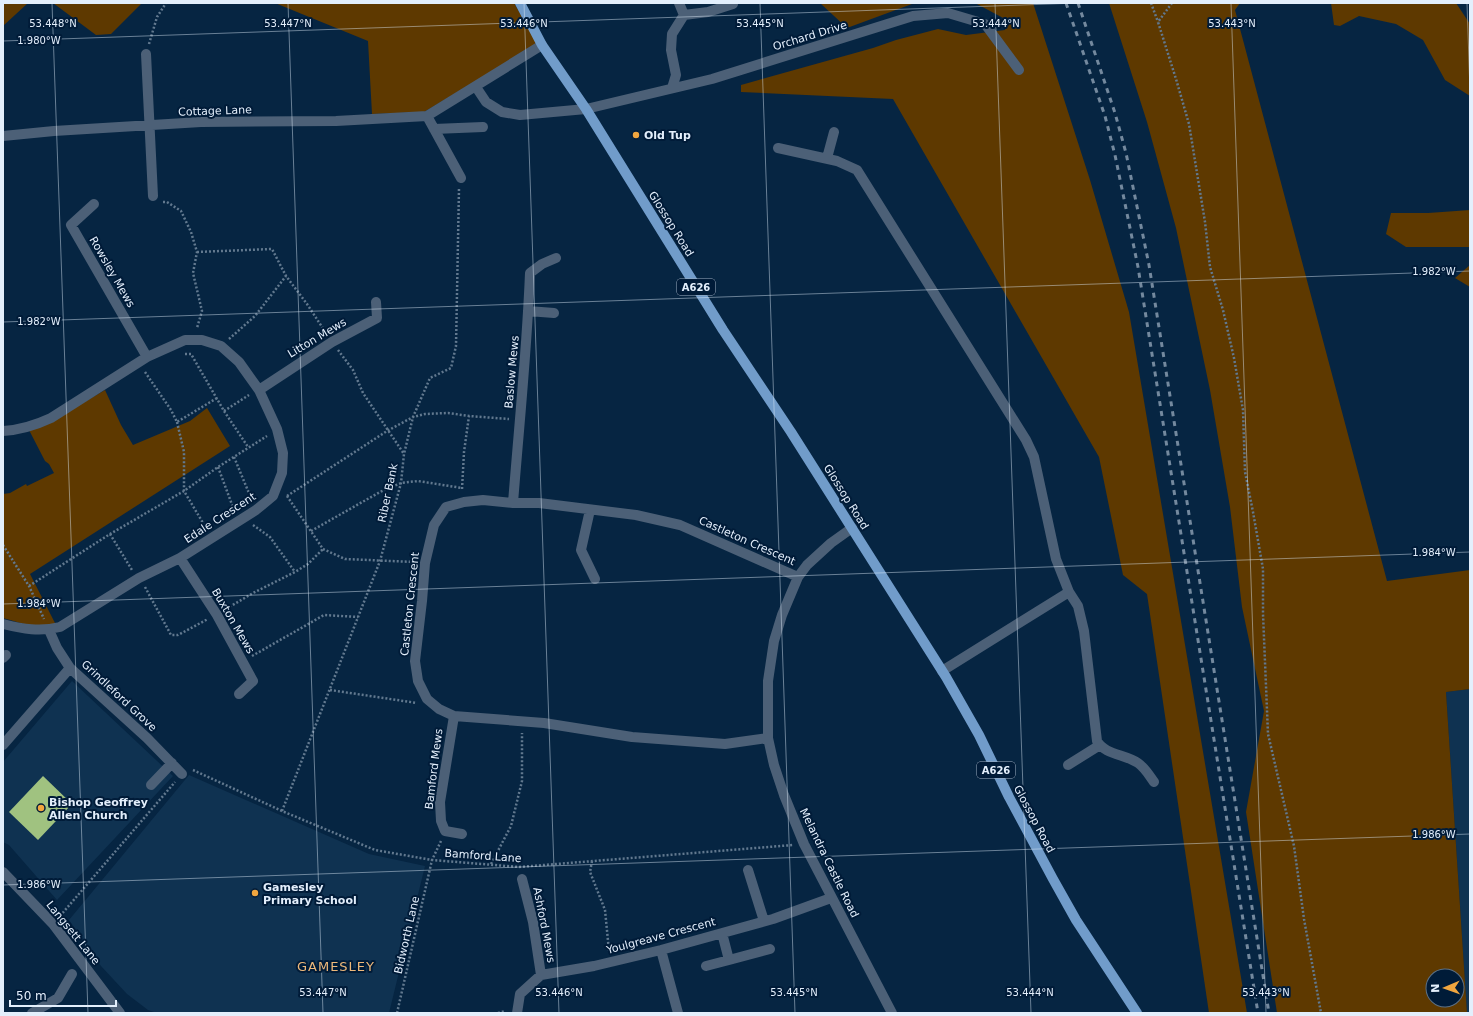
<svg xmlns="http://www.w3.org/2000/svg" width="1473" height="1016" viewBox="0 0 1473 1016" font-family="'DejaVu Sans',sans-serif">
<style>
.built{fill:#0f3251}
.green{fill:#5e3900;fill-rule:evenodd}
.building{fill:#a0c280}
.lines{fill:none;stroke-linecap:round;stroke-linejoin:round}
.path{stroke:#62798f;stroke-width:2.5;stroke-dasharray:2 2;stroke-linecap:butt}
.minor{stroke:#4c6077;stroke-width:10}
.major{stroke:#719cca;stroke-width:10}
.rail{stroke:#74899e;stroke-width:3;stroke-dasharray:5 5;stroke-linecap:butt}
.ticks{fill:none;stroke:#e3effc;stroke-width:1;stroke-opacity:0.45}
.poi-dot{fill:#f1a63f;stroke:#001b38;stroke-width:1.5}
.labels{text-anchor:middle;dominant-baseline:central;stroke-width:4;stroke-linejoin:round;paint-order:stroke}
.shield{fill:#001b38;stroke:#9fafc1;stroke-width:1}
.shield-label{font-size:10px;font-weight:bold;fill:#e3effc}
.street-label{font-size:11px;fill:#e3effc;stroke:#001b38}
.poi-label{font-size:11px;font-weight:bold;fill:#e3effc;stroke:#001b38;text-anchor:start}
.quarter-label{font-size:13px;letter-spacing:1px;fill:#edb87a;stroke:#001b38}
.ticks-label{font-size:10px;text-anchor:middle;fill:#e3effc;stroke:#001b38;stroke-width:4;stroke-linejoin:round;paint-order:stroke}
</style>
<rect width="100%" height="100%" fill="#062542"/>
<path class="built" d="M72,681l101,95 -116,124 -48,-55 -6,-3v-80z
M1470,689v324h-3l-21,-321z
M189,775l180,79 56,12 -36,147h-232l-9,-3 -21,-16 -26,-28 -32,-46z"/>
<path class="green" d="M3,3h25l-25,23z
M53,3h89l-31,31 -15,1z
M275,3h239l24,41 -114,68 -52,2 -4,-73z
M820,3h110l-18,1 -65,24z
M975,3h58l57,177 39,132 118,701h-38l-62,-419 -24,-19 -24,-118 -206,-358 -152,-7v-7l132,-37 23,-8 42,-11 28,6 39,-5 2,-10z
M1109,3h131l-5,7 152,571 83,-11v119l-24,3 21,321h-190l-31,-201 18,-101 -22,-104 -12,-100 -20,-117 -34,-162 -29,-106zM1433,976h24v24h-24z
M1331,3h125l14,21v72l-25,-16 -22,-40 -27,-16 -37,-8 -19,10 -6,-1z
M1470,210v37h-64l-20,-13 5,-21h37z
M1470,265v22l-15,-9z
M105,390l16,35 12,20 57,-24 17,-13 23,38 -200,128 26,51 -25,1 -28,-8v-124l7,-1 16,-9 1,2 27,-13 -5,-9 -4,-3 -16,-31 21,-8z"/>
<path class="building" d="M43,776l29,28 -34,36 -29,-28z"/>
<g class="lines">
<path class="path" d="M1151,3l7,19
M1172,3l-14,19 18,57 13,45 16,98 5,45 13,43 11,48 9,52 2,62 8,40 10,57v45l5,120 26,112 10,73 17,94
M149,44l8,-27 9,-14
M163,202h4l14,9 10,21 6,20 -4,21 9,38 -5,17
M197,252l75,-3 14,27 21,28 19,29
M229,339l26,-23 31,-40
M338,350l15,20 10,23 41,61
M185,354h6l33,57 24,36
M145,372l26,38 6,12 40,-24
M224,411l25,-16
M177,422l7,30v39l22,37
M234,457l17,41
M218,467l16,43
M462,489l2,-37 5,-36
M287,496l100,-65 26,-14 12,-3 23,-1 21,3 40,3
M287,496l36,53 22,10 69,3
M253,525l17,12 25,35
M311,531l69,-39 21,-9 17,-2 44,7
M110,534l22,36
M3,545l26,41 15,33
M29,586l81,-52 74,-43 34,-24 49,-31
M145,587l26,48h7l30,-16
M226,609l27,-16 42,-21 13,-8 15,-15
M252,656l72,-41 34,2
M330,690l87,13
M193,770l89,41 93,39 57,10 87,7 274,-22
M282,811l98,-250 21,-78 3,-29 9,-37 17,-39 21,-10 5,-22 3,-158
M592,861l-2,11 15,38 4,41
M491,864l20,-38 11,-45v-48
M60,916l115,-134
M397,1013l35,-153 9,-19
M498,1013l7,-2"/>
<path class="minor" d="M684,15l24,-3 25,-8
M146,54l7,142
M476,87l10,15 16,10 18,3 66,-6 126,-30 201,-63 35,-3 37,11 34,46
M672,88l4,-13 -5,-25 1,-16 12,-19 -5,-12
M427,116l34,62
M434,129l49,-2
M3,136l51,-5 147,-9 135,-1 91,-5 115,-71
M778,148l59,13 20,9 169,270 8,17 22,102 13,33 9,14 6,25 13,110c8,14 28,13 41,22 7,5 11,12 16,19
M827,158l7,-26
M94,204l-23,21 76,132
M528,311l26,2
M259,390l73,-48 45,-24 -1,-16
M3,431c17,-1 33,-6 48,-13l96,-61 38,-17h17l19,6 18,16 20,28 18,39 6,24 -1,20 -9,23 -17,14 -76,48 -41,20 -79,49c-20,5 -37,2 -57,-3
M513,503c6,-77 14,-153 17,-230l12,-9 14,-6
M590,510l-9,40 14,29
M852,528l-21,15 -24,22 -9,12 -16,38 -8,26 -6,40v57l6,27 10,30 20,49 88,169
M180,558l37,57 36,66 -14,13
M49,630l8,18 13,20 77,70 35,36
M3,658l3,-3
M942,671l127,-79
M454,716l-14,86 1,19 4,10 17,3
M768,738l-43,6 -93,-7 -88,-14 -90,-7 -15,-7 -12,-10 -9,-18 -3,-20 7,-60 3,-38 9,-38 12,-18 18,-5 19,-2 30,3h26l97,12 44,10 118,52
M3,745l67,-77
M1068,765l32,-20
M151,785l21,-22
M748,870l16,51
M3,872l50,52 67,89
M522,879l11,43 8,53
M722,933l7,27 41,-11
M661,950l17,63
M706,966l23,-6
M32,1013l26,-15 14,-24
M517,1013l3,-19 21,-19 53,-9 67,-16 112,-31 58,-21"/>
<path class="major" d="M520,3l22,42 44,64 137,221 68,102 155,245 33,58 30,62 44,82 23,41 61,93"/>
<path class="rail" d="M1066,3l39,113 10,39 23,112 120,746
M1078,3l37,110 11,40 23,112 120,748"/>
</g>
<path class="ticks" d="M52,3l36,1010M288,3l35,1010M524,3l35,1010M760,3l35,1010M995,3l36,1010M1231,3l35,1010M1467,3l3,89M3,41l1076,-38M3,322l1467,-51M3,604l1467,-52M3,885l1467,-51"/>
<g class="poi-dot">
<circle cx="636" cy="135" r="4"/>
<circle cx="41" cy="808" r="4"/>
<circle cx="255" cy="893" r="4"/>
</g>
<g class="labels">
<g class="shield">
<rect x="677" y="279" width="38" height="16" rx="3"/>
<rect x="977" y="762" width="38" height="16" rx="3"/>
</g>
<g class="shield-label">
<text x="696" y="287">A626</text>
<text x="996" y="770">A626</text>
</g>
<g class="street-label">
<text transform="translate(810 36) rotate(-17)">Orchard Drive</text>
<text transform="translate(215 111) rotate(-2)">Cottage Lane</text>
<text transform="translate(671 224) rotate(58)">Glossop Road</text>
<text transform="translate(112 272) rotate(60)">Rowsley Mews</text>
<text transform="translate(317 338) rotate(-31)">Litton Mews</text>
<text transform="translate(512 372) rotate(-85)">Baslow Mews</text>
<text transform="translate(388 493) rotate(-78)">Riber Bank</text>
<text transform="translate(846 497) rotate(58)">Glossop Road</text>
<text transform="translate(220 518) rotate(-33)">Edale Crescent</text>
<text transform="translate(747 541) rotate(24)">Castleton Crescent</text>
<text transform="translate(410 604) rotate(-84)">Castleton Crescent</text>
<text transform="translate(233 621) rotate(60)">Buxton Mews</text>
<text transform="translate(119 696) rotate(43)">Grindleford Grove</text>
<text transform="translate(434 769) rotate(-83)">Bamford Mews</text>
<text transform="translate(1034 819) rotate(62)">Glossop Road</text>
<text transform="translate(483 856) rotate(4)">Bamford Lane</text>
<text transform="translate(829 863) rotate(64)">Melandra Castle Road</text>
<text transform="translate(544 925) rotate(79)">Ashford Mews</text>
<text transform="translate(73 933) rotate(51)">Langsett Lane</text>
<text transform="translate(407 935) rotate(-77)">Bidworth Lane</text>
<text transform="translate(661 936) rotate(-15)">Youlgreave Crescent</text>
</g>
<g class="poi-label">
<text x="644" y="135">Old Tup</text>
<text x="49" y="802">Bishop Geoffrey<tspan x="49" dy="13">Allen Church</tspan></text>
<text x="263" y="887">Gamesley<tspan x="263" dy="13">Primary School</tspan></text>
</g>
<g class="quarter-label">
<text x="336" y="966">GAMESLEY</text>
</g>
</g>
<g class="ticks-label">
<text x="53" y="27">53.448°N</text>
<text x="288" y="27">53.447°N</text>
<text x="524" y="27">53.446°N</text>
<text x="760" y="27">53.445°N</text>
<text x="996" y="27">53.444°N</text>
<text x="1232" y="27">53.443°N</text>
<text x="39" y="44">1.980°W</text>
<text x="1434" y="275">1.982°W</text>
<text x="39" y="325">1.982°W</text>
<text x="1434" y="556">1.984°W</text>
<text x="39" y="607">1.984°W</text>
<text x="1434" y="838">1.986°W</text>
<text x="39" y="888">1.986°W</text>
<text x="323" y="996">53.447°N</text>
<text x="559" y="996">53.446°N</text>
<text x="794" y="996">53.445°N</text>
<text x="1030" y="996">53.444°N</text>
<text x="1266" y="996">53.443°N</text>
</g>
<rect width="1473" height="1016" fill="none" stroke="#e3effc" stroke-width="8"/>
<g transform="translate(1445 988) rotate(268)"><circle r="19" fill="#001b38" stroke="#5b7086"/>
<path d="M0-3L7 15L0 10L-7 15Z" fill="#f1a63f"/>
<text y="-6" font-size="11" font-weight="bold" text-anchor="middle" fill="#e3effc">N</text>
</g>
<path d="M10 1000v6h106v-6" fill="none" stroke="#e3effc" stroke-width="2"/>
<text x="16" y="1000" font-size="12" fill="#e3effc" stroke="#001b38" stroke-width="3" paint-order="stroke">50 m</text>
</svg>
